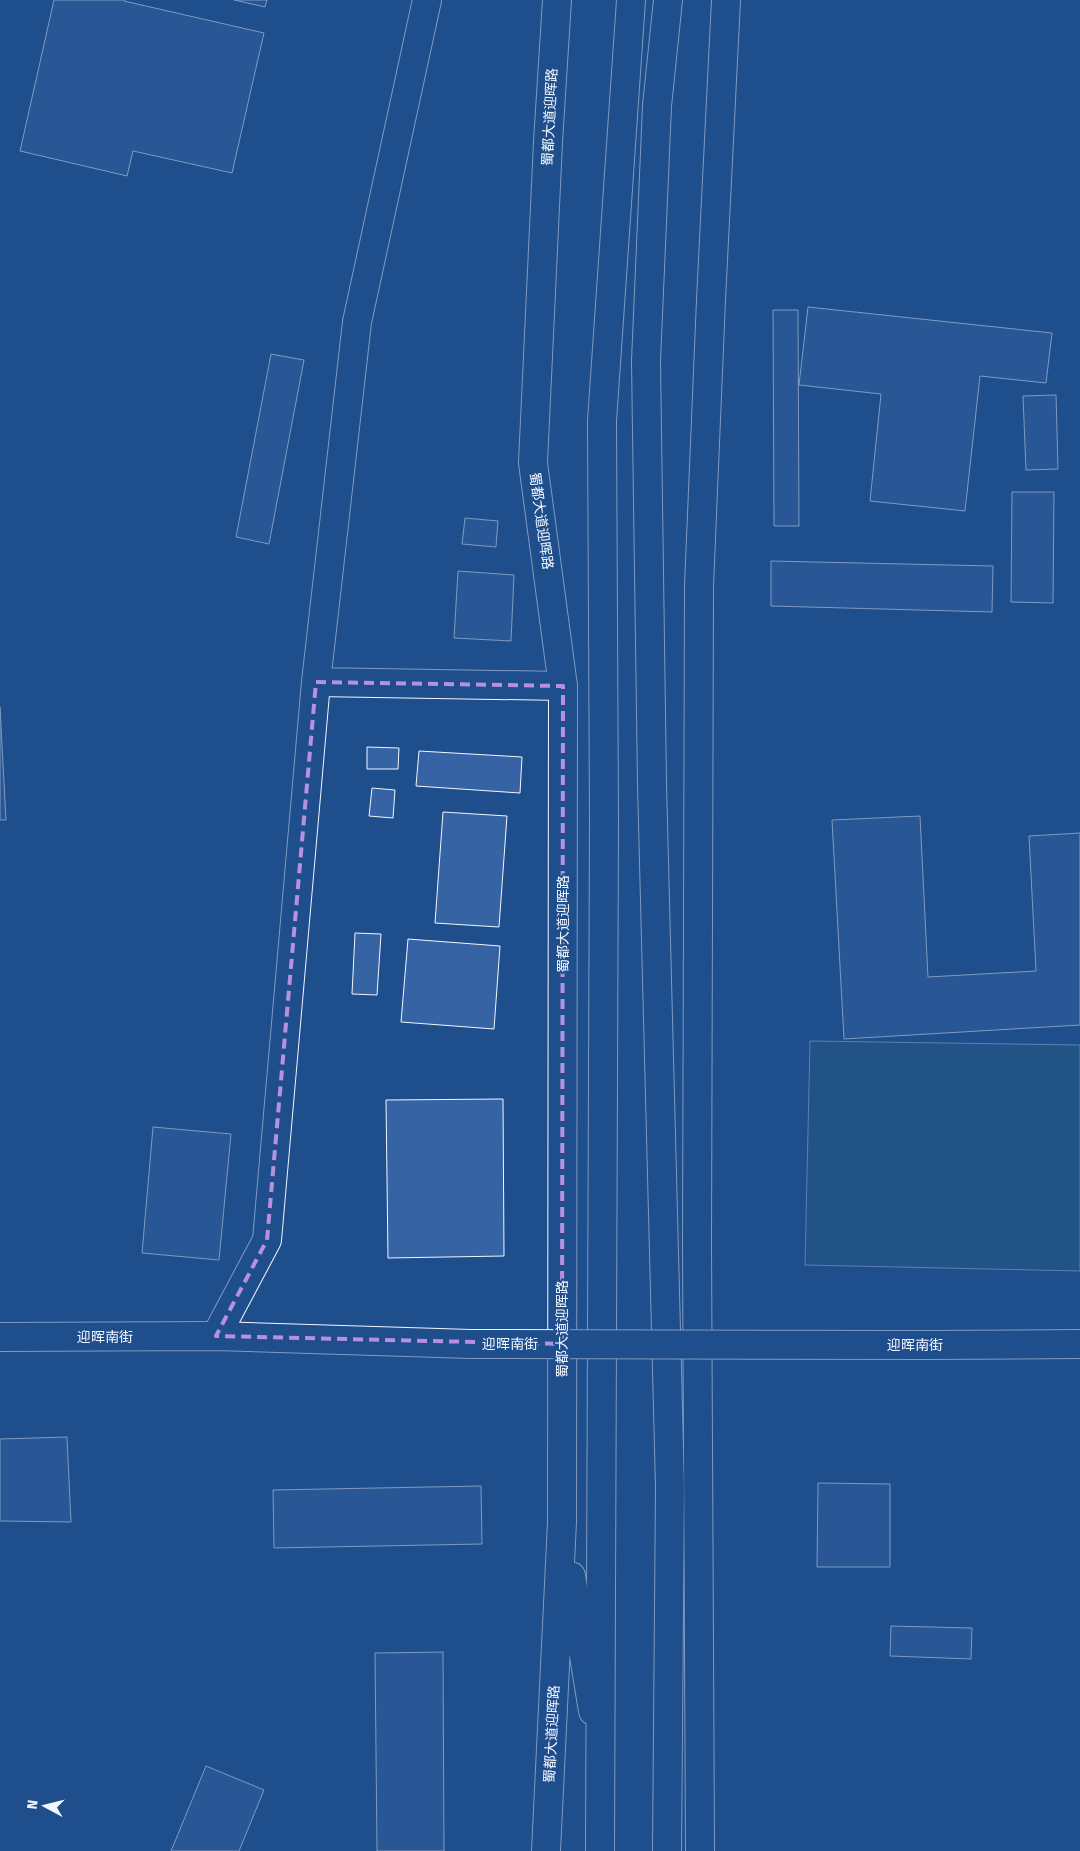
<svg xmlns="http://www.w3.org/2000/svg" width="1080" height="1851" viewBox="0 0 1080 1851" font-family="'Fira Sans','Noto Sans SC',sans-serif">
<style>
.green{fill:#245a82;stroke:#a8bbd7}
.building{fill:#3563a3;stroke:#f2f6ff}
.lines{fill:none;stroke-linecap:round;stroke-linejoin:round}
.minor-casing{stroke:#f2f6ff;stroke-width:30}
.tertiary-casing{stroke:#f2f6ff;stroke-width:30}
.secondary-casing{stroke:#f2f6ff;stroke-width:30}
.trunk-casing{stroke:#f2f6ff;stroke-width:30}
.minor{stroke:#1f4e8c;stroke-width:28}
.tertiary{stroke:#1f4e8c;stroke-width:28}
.secondary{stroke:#1f4e8c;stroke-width:28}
.trunk{stroke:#1f4e8c;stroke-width:28}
.tertiary-bridge-casing{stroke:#f2f6ff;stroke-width:30;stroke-linecap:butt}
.tertiary-bridge{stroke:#1f4e8c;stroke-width:28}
.marked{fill:none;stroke:#b691df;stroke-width:4;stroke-dasharray:10 6;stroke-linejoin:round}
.labels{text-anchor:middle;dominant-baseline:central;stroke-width:4;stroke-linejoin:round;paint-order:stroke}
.street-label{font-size:14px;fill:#f2f6ff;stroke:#1f4e8c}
</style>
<rect width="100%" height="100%" fill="#1f4e8c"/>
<path class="green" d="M810,1041l270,4v226l-275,-6z"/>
<path class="building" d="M54,0h71l-1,1 140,32 -32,140 -99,-22 -6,25 -107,-25z
M234,0h33l-2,7z
M808,307l244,26 -6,50 -66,-7 -15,135 -95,-10 11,-107 -82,-9z
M773,310h25l1,216h-25z
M271,354l33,6 -35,184 -33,-7z
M1056,395l2,74 -32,1 -3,-74z
M1012,492h42l-1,111 -42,-1z
M465,518l33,3 -2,26 -34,-3z
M771,561l222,5 -1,46 -221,-6z
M458,571l56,4 -3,66 -57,-3z
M0,707l6,113h-6z
M367,747l32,1 -1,21h-31z
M419,751l103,6 -2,36 -104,-7z
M372,788l23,2 -2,28 -24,-2z
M443,812l64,4 -8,111 -64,-4z
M920,816l8,161 108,-6 -7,-135 51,-3v192l-236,14 -12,-219z
M355,933l26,1 -4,61 -25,-1z
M408,939l92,7 -6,83 -93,-7z
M503,1099l1,157 -116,2 -2,-158z
M153,1127l78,7 -12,126 -77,-7z
M67,1437l4,85 -71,-1v-82z
M818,1483l72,1v83h-73z
M481,1486l1,58 -208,4 -1,-58z
M891,1626l81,2 -1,31 -81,-3z
M443,1652l1,199h-67l-2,-198z
M206,1766l58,24 -25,61h-68z"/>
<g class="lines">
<defs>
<path id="minor" d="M316,682l247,4
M216,1336l51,-96 49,-558 41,-360 70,-322"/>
<path id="tertiary" d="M0,1337l216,-1 255,8
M926,1345l154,-1"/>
<path id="secondary" d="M571,1576l22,135
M546,1851l16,-329 1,-836 -30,-223 15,-321 9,-142
M700,1851l-3,-607 2,-658 12,-286 15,-300"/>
<path id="trunk" d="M600,1851l4,-1030 -2,-400 29,-421
M667,1851l3,-364 -18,-703 -6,-423 11,-255 11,-106"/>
</defs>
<use href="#minor" class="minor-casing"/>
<use href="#tertiary" class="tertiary-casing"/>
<use href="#secondary" class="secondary-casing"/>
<use href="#trunk" class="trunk-casing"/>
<use href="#minor" class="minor"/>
<use href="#tertiary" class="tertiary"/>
<use href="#secondary" class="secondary"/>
<use href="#trunk" class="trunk"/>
<defs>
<path id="tertiary-bridge" d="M471,1344l455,1"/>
</defs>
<use href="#tertiary-bridge" class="tertiary-bridge-casing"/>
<use href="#tertiary-bridge" class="tertiary-bridge"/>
</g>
<path d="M0 0H1080V1851H0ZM316,682l247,4 -1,658 -346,-8 51,-96z" fill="#1f4e8c" fill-opacity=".55" fill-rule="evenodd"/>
<path class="marked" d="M316,682l247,4 -1,658 -346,-8 51,-96z"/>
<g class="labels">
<g class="street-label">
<text transform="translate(550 117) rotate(-87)">蜀都大道迎晖路</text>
<text transform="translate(541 521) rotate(82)">蜀都大道迎晖路</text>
<text transform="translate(563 924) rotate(-90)">蜀都大道迎晖路</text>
<text transform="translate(562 1329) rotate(-90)">蜀都大道迎晖路</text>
<text x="105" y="1337">迎晖南街</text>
<text x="510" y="1344">迎晖南街</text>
<text x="915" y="1345">迎晖南街</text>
<text transform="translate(552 1734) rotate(-87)">蜀都大道迎晖路</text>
</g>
</g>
<g transform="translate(45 1806) rotate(277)" stroke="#1f4e8c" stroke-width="4" paint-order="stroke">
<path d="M0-4L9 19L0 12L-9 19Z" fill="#f2f6ff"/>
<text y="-8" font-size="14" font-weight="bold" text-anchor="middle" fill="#f2f6ff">N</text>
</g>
</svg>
